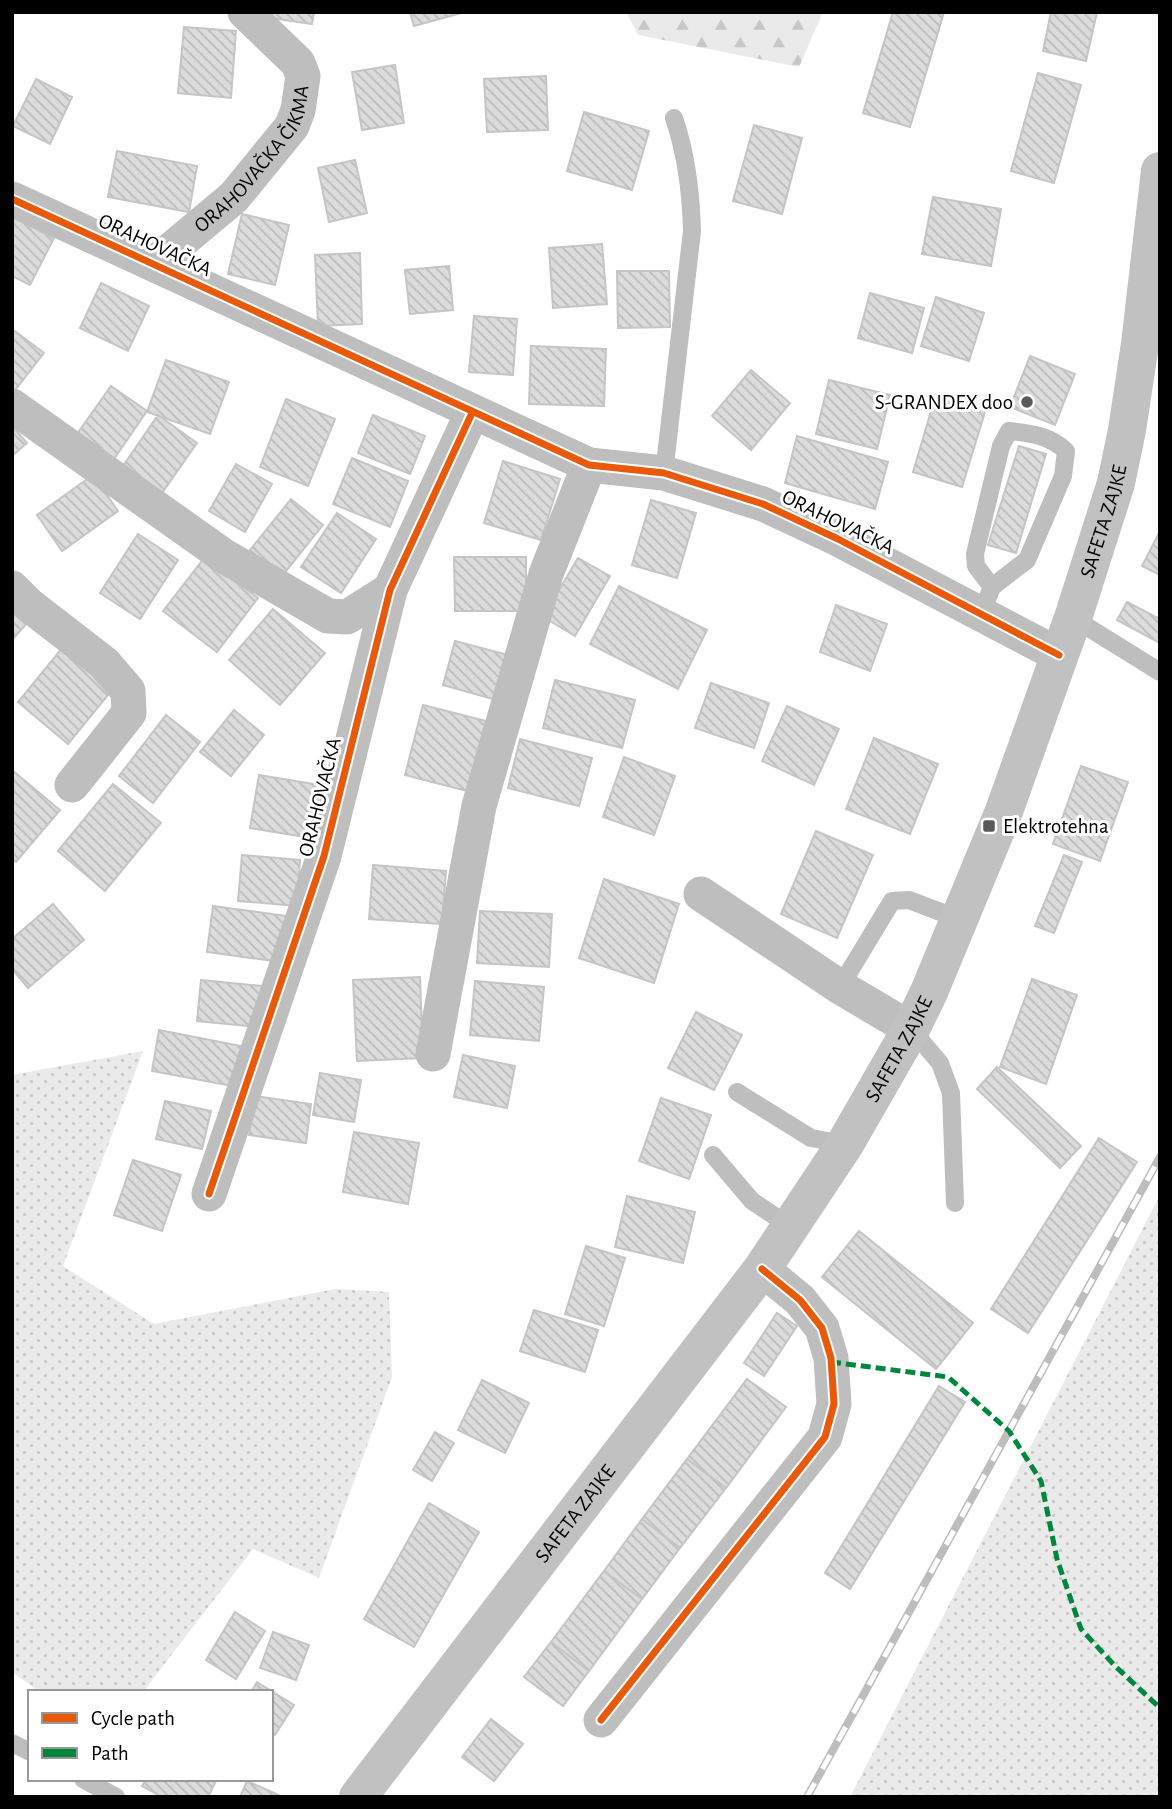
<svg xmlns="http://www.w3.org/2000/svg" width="1172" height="1809" viewBox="0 0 1172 1809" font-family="'Alegreya Sans',sans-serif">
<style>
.grass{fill:url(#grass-dots)}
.forest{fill:url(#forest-firs)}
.building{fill:url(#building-back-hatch);stroke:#c5c5c5;stroke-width:2}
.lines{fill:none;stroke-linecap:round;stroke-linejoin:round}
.service{stroke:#bebebe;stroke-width:18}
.minor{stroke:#bebebe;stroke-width:35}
.secondary{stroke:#c1c1c1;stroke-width:38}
.rail-casing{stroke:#bdbdbd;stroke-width:8}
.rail{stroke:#fff;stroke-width:5;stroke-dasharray:16;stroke-linecap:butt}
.quiet{stroke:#00873e;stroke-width:5;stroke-dasharray:10 5;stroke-linecap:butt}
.cycleway-casing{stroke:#fff;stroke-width:11}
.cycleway{stroke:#e8590c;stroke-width:7}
.poi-dot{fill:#595959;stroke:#fff;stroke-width:2.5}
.labels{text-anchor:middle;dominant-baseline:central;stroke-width:6;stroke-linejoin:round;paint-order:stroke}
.street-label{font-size:21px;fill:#000;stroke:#fff}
.poi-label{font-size:21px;fill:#000;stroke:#fff;text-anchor:end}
</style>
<defs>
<pattern id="grass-dots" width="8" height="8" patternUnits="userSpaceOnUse" patternTransform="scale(1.75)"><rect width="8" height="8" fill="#eaeaea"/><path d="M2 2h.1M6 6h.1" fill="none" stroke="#c7c7c7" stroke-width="1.8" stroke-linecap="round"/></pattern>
<pattern id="forest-firs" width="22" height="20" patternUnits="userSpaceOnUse" patternTransform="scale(1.75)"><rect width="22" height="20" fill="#eaeaea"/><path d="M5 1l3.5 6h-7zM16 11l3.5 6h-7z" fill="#c7c7c7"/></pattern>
<pattern id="building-back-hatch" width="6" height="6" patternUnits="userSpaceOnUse" patternTransform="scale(1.75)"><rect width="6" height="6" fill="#dcdcdc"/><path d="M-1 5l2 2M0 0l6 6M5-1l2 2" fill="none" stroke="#bbb"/></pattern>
</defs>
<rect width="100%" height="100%" fill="#fff"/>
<path class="grass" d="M143,1051l-80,215 91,58 181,-35 54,3 3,85 -73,201 -66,-29 -110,143h-103l-28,-20v-597z
M1160,1195v602h-310z"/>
<path class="forest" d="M626,12h197l-24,55 -161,-32z"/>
<path class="building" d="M265,12h49l-2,12 -48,-7z
M410,12h55l-51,14z
M893,12h51l-34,115 -47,-14z
M1051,12h46l-11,49 -43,-10z
M184,27l52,4 -5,67 -53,-5z
M395,65l9,58 -42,7 -10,-58z
M1038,73l43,12 -27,98 -43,-12z
M546,76l2,54 -61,2 -3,-53z
M36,79l36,18 -22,47 -37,-18z
M584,112l65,19 -17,59 -65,-19z
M754,125l48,13 -20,76 -49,-13z
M117,151l80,15 -8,46 -81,-15z
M355,160l12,53 -38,9 -11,-54z
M933,197l68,12 -10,57 -69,-12z
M242,214l47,11 -14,60 -47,-11z
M12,217l42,21 -24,47 -18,-9z
M602,244l5,60 -54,4 -4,-60z
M360,253l2,71 -44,2 -3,-71z
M449,266l4,44 -43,4 -5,-44z
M617,271h52l1,56 -52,1z
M101,283l48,23 -21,45 -48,-23z
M870,293l54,15 -12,45 -54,-15z
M936,297l48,16 -15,48 -48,-15z
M474,316l43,3 -4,56 -44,-3z
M12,329l32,24 -32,41z
M531,346l75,3 -2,57 -75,-2z
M1030,356l45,18 -20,51 -45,-18z
M166,360l63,22 -19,52 -63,-22z
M751,370l39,33 -39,47 -39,-34z
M829,380l61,15 -13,54 -61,-15z
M111,386l36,25 -33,48 -37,-25z
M936,394l50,15 -24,78 -49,-15z
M286,399l49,20 -27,67 -48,-19z
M158,415l39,28 -35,50 -39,-27z
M373,415l52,21 -15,38 -52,-21z
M12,426l15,17 -15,13z
M797,436l91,26 -13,47 -90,-26z
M1019,446l27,8 -30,99 -28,-8z
M352,458l56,23 -18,46 -57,-23z
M503,461l57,18 -19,61 -57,-17z
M236,464l36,20 -27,48 -36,-21z
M93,475l25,36 -56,40 -25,-36z
M291,499l32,26 -41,51 -32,-26z
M651,500l45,13 -19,65 -45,-13z
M337,513l39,26 -35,54 -40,-26z
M1160,531v44l-18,-9z
M138,534l40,26 -38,59 -40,-26z
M205,557l53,41 -41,54 -54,-41z
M454,557h72v54h-71z
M578,558l32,18 -35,60 -32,-19z
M619,586l88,44 -29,59 -88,-45z
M1127,602l33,17v24l-43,-23z
M836,605l51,19 -17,47 -50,-19z
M12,607l16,15 -16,18z
M273,609l52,44 -45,52 -51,-45z
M455,641l57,15 -12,45 -57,-16z
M63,647l50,42 -45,55 -50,-42z
M555,680l80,20 -13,48 -79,-20z
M711,683l58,20 -15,45 -59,-20z
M423,705l63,16 -19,70 -62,-16z
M787,706l52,23 -25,56 -52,-24z
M234,710l30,25 -33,41 -31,-24z
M166,715l34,27 -47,61 -34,-27z
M874,738l64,26 -28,70 -64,-25z
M520,739l72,19 -13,48 -71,-18z
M624,757l51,19 -21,59 -51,-18z
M1081,766l47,16 -28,79 -47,-17z
M12,770l48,40 -44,52 -4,-3z
M259,775l67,11 -8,53 -68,-11z
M113,784l48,39 -56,68 -47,-40z
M816,831l57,24 -36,83 -56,-24z
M242,855l58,5 -3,46 -59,-5z
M1064,855l18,7 -28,71 -19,-7z
M373,865l73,6 -4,53 -73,-5z
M604,879l75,25 -25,79 -75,-25z
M53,904l31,36 -56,48 -16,-19v-30z
M213,906l74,10 -6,46 -74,-10z
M480,911l72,3 -3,53 -72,-4z
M420,977l3,81 -66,3 -4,-81z
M1032,979l45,16 -31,89 -46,-17z
M201,980l61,6 -4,41 -61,-6z
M475,981l69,6 -5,54 -69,-6z
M696,1012l46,23 -28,55 -46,-22z
M159,1030l87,17 -8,40 -86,-16z
M463,1055l52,11 -8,42 -53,-11z
M997,1067l84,79 -21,22 -83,-79z
M320,1073l41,7 -7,42 -41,-7z
M255,1096l56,8 -5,39 -57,-8z
M661,1098l50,17 -22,64 -50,-18z
M165,1101l46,10 -9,38 -46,-10z
M354,1132l65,11 -11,61 -65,-12z
M1099,1138l38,24 -109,171 -37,-24z
M133,1160l48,15 -19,56 -48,-16z
M627,1196l68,16 -12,51 -68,-16z
M859,1231l114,92 -37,46 -114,-92z
M586,1246l39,12 -21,68 -39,-12z
M534,1310l64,20 -13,42 -65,-21z
M777,1313l20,13 -33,50 -20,-13z
M747,1379l39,28 -60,81 -39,-29z
M482,1380l47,23 -24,50 -47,-23z
M939,1386l26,16 -115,187 -25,-16z
M435,1432l19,11 -22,38 -19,-11z
M687,1459l39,29 -46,60 -38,-29z
M429,1503l50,29 -65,115 -50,-28z
M642,1519l38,29 -38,51 -38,-28z
M604,1571l38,28 -53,72 -38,-29z
M235,1612l30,19 -29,48 -30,-19z
M273,1632l36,13 -13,35 -36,-12z
M551,1642l38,29 -26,35 -39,-29z
M257,1682l37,23 -19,30 -4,-2v-41h-20z
M491,1719l32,25 -29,37 -32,-24z
M146,1779h71l-9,18h-46l-20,-11z
M247,1781l36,16h-43z"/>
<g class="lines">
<path class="service" d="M664,473l28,-242c-1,-39 -5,-75 -18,-113
M981,614l11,-27 35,-27 36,-84 3,-25c-15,-15 -36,-18 -57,-20l-8,15 -26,108 1,12 16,21
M1073,618l87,54
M840,987l52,-86 17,-1 50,19
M911,1029l29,34 11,30 4,110
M737,1092l74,46 34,6
M713,1155l39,46 39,26
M12,1743l18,9
M83,1779l33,18"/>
<g class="minor">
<path d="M12,199l577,266 75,8 99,31 75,35 221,116"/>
<path id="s1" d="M154,264l80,-67 58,-71 6,-16 5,-34 -5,-13 -53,-51"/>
<path d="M12,406l212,150 104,60 19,1 43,-27"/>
<path d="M12,588l17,17 75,58 24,28 1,22 -57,72"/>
<path d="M701,894l139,93 71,42"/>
<path d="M433,1054l46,-248 67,-232 43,-109"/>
<path d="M209,1194l115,-338 66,-266 82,-177"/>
<path d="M601,1720l224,-283 9,-33 -3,-46 -9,-30 -22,-28 -38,-31"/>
</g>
<path class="secondary" id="s2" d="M358,1797l404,-528 83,-125 66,-115 18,-37 75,-181 69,-193 43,-135 11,-53 13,-86 20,-173"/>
<defs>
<path id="rail" d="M807,1797l353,-640"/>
</defs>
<use href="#rail" class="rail-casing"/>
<use href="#rail" class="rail"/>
<path class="quiet" d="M831,1362l117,15 61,54 32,50 16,78 24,70 34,37 45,42"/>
<defs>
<path id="cycleway" d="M12,199l577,266 75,8 99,31 75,35 221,116
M209,1194l115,-338 66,-266 82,-177
M601,1720l224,-283 9,-33 -3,-46 -9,-30 -22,-28 -38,-31"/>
</defs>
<use href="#cycleway" class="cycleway-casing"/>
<use href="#cycleway" class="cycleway"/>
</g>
<g class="poi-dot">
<circle cx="1027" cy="402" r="7"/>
<rect x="982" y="819" width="14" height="14" rx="3.5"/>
</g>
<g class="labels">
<g class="street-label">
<text stroke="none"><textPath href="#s1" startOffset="147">ORAHOVAČKA ČIKMA</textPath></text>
<text transform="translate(155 245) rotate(25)">ORAHOVAČKA</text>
<text transform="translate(838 522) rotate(26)">ORAHOVAČKA</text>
<text stroke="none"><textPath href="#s2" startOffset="1491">SAFETA ZAJKE</textPath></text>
<text transform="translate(320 797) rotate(-76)">ORAHOVAČKA</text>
<text stroke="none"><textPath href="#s2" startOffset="924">SAFETA ZAJKE</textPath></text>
<text stroke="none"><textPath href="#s2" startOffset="357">SAFETA ZAJKE</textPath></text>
</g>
<g class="poi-label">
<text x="1013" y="402">S-GRANDEX doo</text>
<text x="1003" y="826" text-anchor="start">Elektrotehna</text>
</g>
</g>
<rect width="1172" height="1809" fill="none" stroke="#000000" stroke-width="28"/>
<rect x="28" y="1690" width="245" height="91" fill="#ffffff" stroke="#999999" stroke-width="2"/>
<rect x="42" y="1713" width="35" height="10" fill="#e8590c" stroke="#999999" stroke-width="2"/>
<text x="91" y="1725" font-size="21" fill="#000000">Cycle path</text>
<rect x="42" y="1748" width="35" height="10" fill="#00873e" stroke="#999999" stroke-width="2"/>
<text x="91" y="1760" font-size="21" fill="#000000">Path</text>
</svg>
